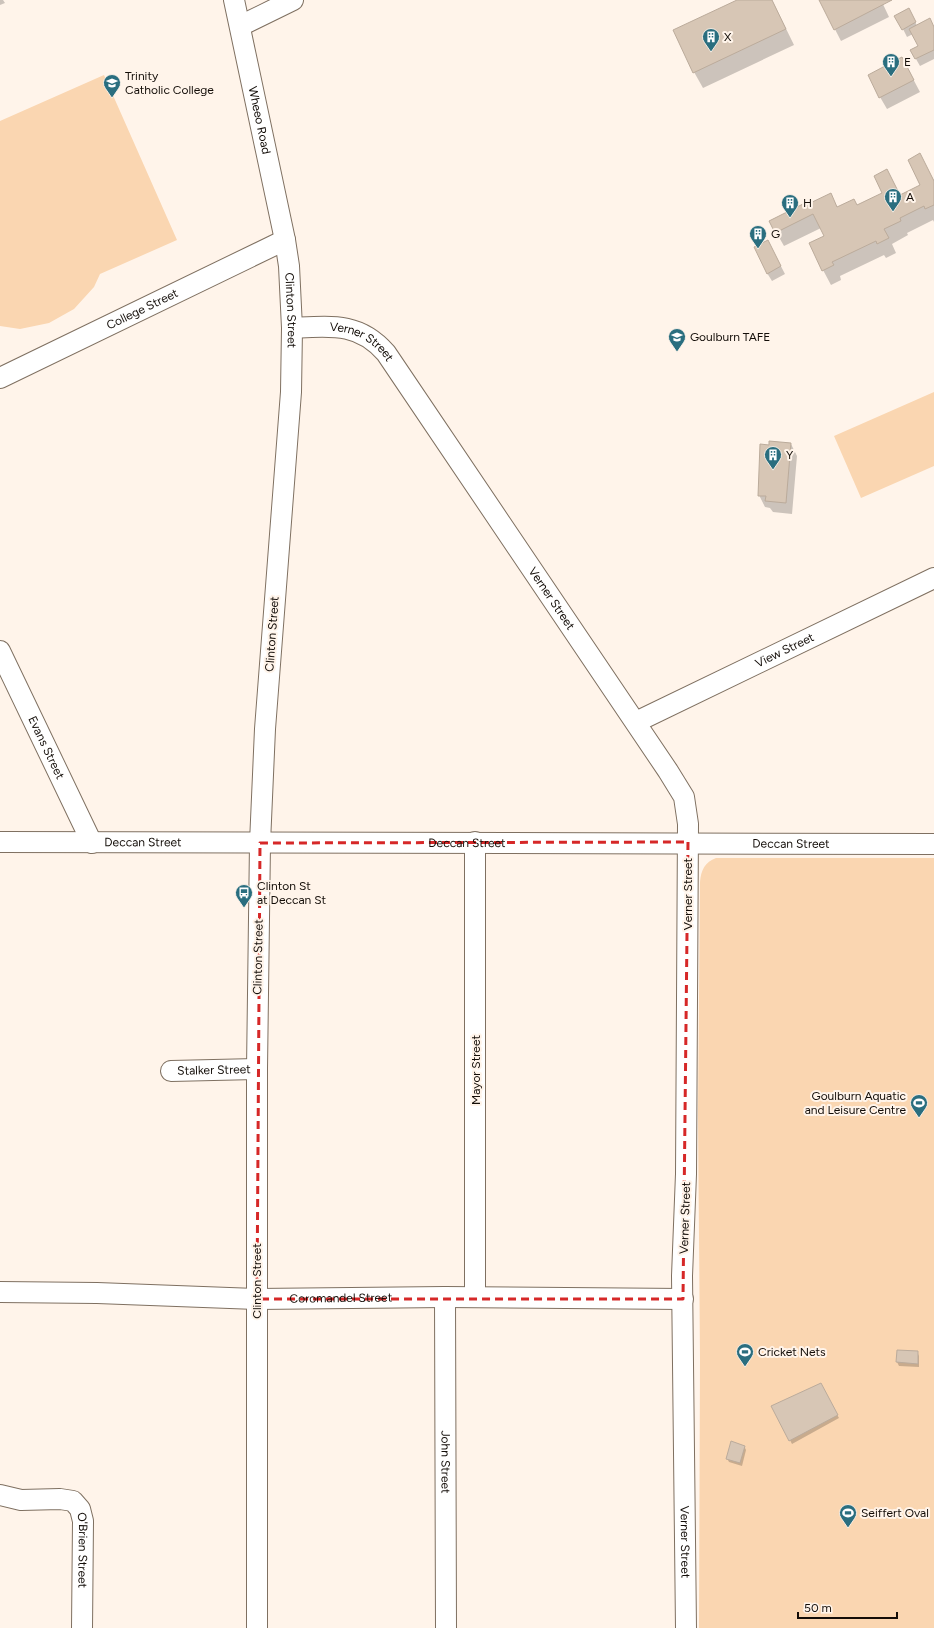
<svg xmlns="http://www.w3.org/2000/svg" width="934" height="1628" viewBox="0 0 934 1628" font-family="Figtree,sans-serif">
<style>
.green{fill:#fad6b1}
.shadow{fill:#0003}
.building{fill:#d7c6b5;stroke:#bbab9b}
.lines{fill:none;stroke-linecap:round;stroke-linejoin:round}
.minor-casing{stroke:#7f7061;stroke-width:22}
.minor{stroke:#fff;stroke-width:20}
.marked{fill:none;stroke:#d62828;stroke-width:3;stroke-dasharray:8 5;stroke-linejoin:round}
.labels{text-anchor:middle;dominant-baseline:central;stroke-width:4;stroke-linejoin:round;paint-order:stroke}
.poi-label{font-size:12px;fill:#130d08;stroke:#fff4ea;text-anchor:start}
.street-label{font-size:12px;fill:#130d08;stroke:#fff4ea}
</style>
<rect width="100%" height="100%" fill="#fff4ea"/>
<path class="green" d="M104,75l73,165 -77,34 -6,13 -20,22 -25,14 -29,6 -20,-3v-205z
M934,392v74l-73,32 -27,-62z
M716,858h218v770h-235l1,-269 -2,-246 2,-231c1,-12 5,-20 16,-24z"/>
<path class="shadow" d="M0,0h3l2,3 -5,2z
M740,0h32l22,45 -91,43 -9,-16z
M820,0h61l8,17 -48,24z
M913,17l4,9 17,2v31l-14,7 -4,-7 3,-12 -6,-13 -6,3 -4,-8z
M902,58l18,34 -33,17 -7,-12z
M920,155l14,26v41l-1,-2 -26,13 1,2 -16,9 4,9 -10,5 -2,-3 -44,21 1,4 -10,5 -8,-15 2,-34 -4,-8 -37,18 -8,-14 30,-26 24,-11 8,13 19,-2 26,-13 4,-23 13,26 22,-11z
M772,249l13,25 -13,7 -5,-8z
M791,444l6,12 -5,58 -19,-2 -3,-4 -5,-1 -6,-12 11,-49z
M898,1351l19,1 2,4v11l-20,-1 -2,-4z
M820,1384l19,34 -47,26 -19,-37z
M744,1446l2,4 -4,16 -13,-4 -2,-4z"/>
<path class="building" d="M737,0h35l14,29 -93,44 -20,-43z
M819,0h73l-58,30z
M909,8l7,14 -14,8 -8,-14z
M930,18l4,9v23l-19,9 -5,-9 8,-4 -9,-17z
M902,57l12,23 -35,18 -11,-23z
M920,153l14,28v24l-9,4 -1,-3 -24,12 1,3 -17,8 5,9 -12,6 -1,-3 -44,21 2,3 -12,6 -13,-28 15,-7 -11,-22 -38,19 -6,-12 36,-18 1,2 25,-12 6,14 17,-8 3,6 25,-12 -8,-17 13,-7 13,26 20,-10 -12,-25z
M768,240l13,26 -14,8 -13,-27z
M769,441l22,2 -5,60 -21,-2 1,-5h-8l2,-52 9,1z
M897,1350l21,1v13l-22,-2z
M821,1383l17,32 -49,26 -18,-35z
M731,1441l14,5 -5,17 -14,-4z"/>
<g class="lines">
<defs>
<g id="minor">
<path id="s1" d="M234,0l51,240 4,26 3,62 -1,64 -26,337 -5,114 -3,226v559"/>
<path d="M240,26l53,-26"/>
<path id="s2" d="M292,328c39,-2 67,-6 94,25l282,418 16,26 4,27 -2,350 -4,102 4,352"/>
<path id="s3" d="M0,378l285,-138"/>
<path id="s4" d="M0,651l92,192"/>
<path id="s5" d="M636,722l298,-144"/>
<path id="s6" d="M0,842l934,2"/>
<path d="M475,842v455"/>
<path id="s7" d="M171,1071l86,-2"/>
<path id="s8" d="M0,1292l97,1 160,6 188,-2 238,2"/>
<path id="s9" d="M445,1297l1,331"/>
<path id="s10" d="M0,1495l21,5 39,-1 13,2 7,8 3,12 -1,107"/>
</g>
</defs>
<use href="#minor" class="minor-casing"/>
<use href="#minor" class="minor"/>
</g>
<path class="marked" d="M688,842l-5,457h-426l3,-456z"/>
<defs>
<symbol id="building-pin" viewBox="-11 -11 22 30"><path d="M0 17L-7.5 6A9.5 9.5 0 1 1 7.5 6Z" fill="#2a6e7f" stroke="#fff4ea"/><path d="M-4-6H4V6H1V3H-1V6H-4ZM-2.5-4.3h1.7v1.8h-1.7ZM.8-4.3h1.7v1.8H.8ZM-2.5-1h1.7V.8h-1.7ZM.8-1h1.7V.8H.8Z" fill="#fff"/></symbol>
<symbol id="school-pin" viewBox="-11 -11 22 30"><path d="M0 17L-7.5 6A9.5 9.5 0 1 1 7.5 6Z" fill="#2a6e7f" stroke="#fff4ea"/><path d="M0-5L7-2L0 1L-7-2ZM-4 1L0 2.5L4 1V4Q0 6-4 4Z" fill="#fff"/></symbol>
<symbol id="university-pin" viewBox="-11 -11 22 30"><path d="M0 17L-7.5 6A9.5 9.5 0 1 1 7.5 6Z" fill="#2a6e7f" stroke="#fff4ea"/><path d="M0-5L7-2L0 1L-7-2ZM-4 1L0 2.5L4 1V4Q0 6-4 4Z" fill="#fff"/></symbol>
<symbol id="bus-pin" viewBox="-11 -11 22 30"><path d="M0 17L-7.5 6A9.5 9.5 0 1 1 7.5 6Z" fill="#2a6e7f" stroke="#fff4ea"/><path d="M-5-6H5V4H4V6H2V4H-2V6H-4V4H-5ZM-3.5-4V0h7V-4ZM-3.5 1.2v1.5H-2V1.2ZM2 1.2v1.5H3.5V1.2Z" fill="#fff"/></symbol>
<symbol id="stadium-pin" viewBox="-11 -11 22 30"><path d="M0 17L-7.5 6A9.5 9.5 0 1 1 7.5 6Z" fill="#2a6e7f" stroke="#fff4ea"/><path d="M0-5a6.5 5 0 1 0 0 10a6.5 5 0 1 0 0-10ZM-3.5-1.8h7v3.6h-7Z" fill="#fff"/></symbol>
</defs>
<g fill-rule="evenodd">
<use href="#building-pin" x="701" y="27" width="20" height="27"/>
<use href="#building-pin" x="881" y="52" width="20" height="27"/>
<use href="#school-pin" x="102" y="73" width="20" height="27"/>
<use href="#building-pin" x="883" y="187" width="20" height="27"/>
<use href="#building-pin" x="780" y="193" width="20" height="27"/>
<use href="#building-pin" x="748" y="224" width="20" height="27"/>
<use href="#university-pin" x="667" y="327" width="20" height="27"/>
<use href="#building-pin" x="763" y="445" width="20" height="27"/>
<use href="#bus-pin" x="234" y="883" width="20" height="27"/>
<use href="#stadium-pin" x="909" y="1093" width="20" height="27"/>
<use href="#stadium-pin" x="735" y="1342" width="20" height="27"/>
<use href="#stadium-pin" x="838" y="1503" width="20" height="27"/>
</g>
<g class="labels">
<g class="poi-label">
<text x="724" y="37">X</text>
<text x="904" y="62">E</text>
<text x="125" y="76">Trinity<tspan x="125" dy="14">Catholic College</tspan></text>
<text x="906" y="197">A</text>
<text x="803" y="203">H</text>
<text x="771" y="234">G</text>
<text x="690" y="337">Goulburn TAFE</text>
<text x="786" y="455">Y</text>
<text x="257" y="886">Clinton St<tspan x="257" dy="14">at Deccan St</tspan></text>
<text x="906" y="1096" text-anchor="end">Goulburn Aquatic<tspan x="906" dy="14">and Leisure Centre</tspan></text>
<text x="758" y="1352">Cricket Nets</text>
<text x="861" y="1513">Seiffert Oval</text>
</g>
<g class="street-label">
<text stroke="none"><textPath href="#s1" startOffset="123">Wheeo Road</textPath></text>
<text stroke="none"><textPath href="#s3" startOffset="158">College Street</textPath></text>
<text stroke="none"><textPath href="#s1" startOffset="316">Clinton Street</textPath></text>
<text stroke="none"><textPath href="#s2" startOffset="74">Verner Street</textPath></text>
<text stroke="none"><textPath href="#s2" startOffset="398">Verner Street</textPath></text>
<text transform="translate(272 634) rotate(-86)">Clinton Street</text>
<text stroke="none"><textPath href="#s5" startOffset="165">View Street</textPath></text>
<text stroke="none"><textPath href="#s4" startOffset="107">Evans Street</textPath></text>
<text stroke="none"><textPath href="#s6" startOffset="467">Deccan Street</textPath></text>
<text stroke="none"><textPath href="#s6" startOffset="143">Deccan Street</textPath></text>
<text stroke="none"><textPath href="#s6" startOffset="791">Deccan Street</textPath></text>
<text transform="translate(688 894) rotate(-90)">Verner Street</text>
<text transform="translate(258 957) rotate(-89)">Clinton Street</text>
<text stroke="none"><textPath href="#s7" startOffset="43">Stalker Street</textPath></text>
<text transform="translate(476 1070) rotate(-90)">Mayor Street</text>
<text transform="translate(685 1218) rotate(-88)">Verner Street</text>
<text transform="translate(257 1281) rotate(-90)">Clinton Street</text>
<text stroke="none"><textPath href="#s8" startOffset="341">Coromandel Street</textPath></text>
<text stroke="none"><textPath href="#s9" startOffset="165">John Street</textPath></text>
<text stroke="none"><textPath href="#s2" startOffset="1382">Verner Street</textPath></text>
<text stroke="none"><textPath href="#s10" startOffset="126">O'Brien Street</textPath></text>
</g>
</g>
<path d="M798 1612v6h99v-6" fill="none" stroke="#130d08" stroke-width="2"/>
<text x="804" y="1612" font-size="12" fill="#130d08" stroke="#fff4ea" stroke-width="3" paint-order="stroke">50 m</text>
</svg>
